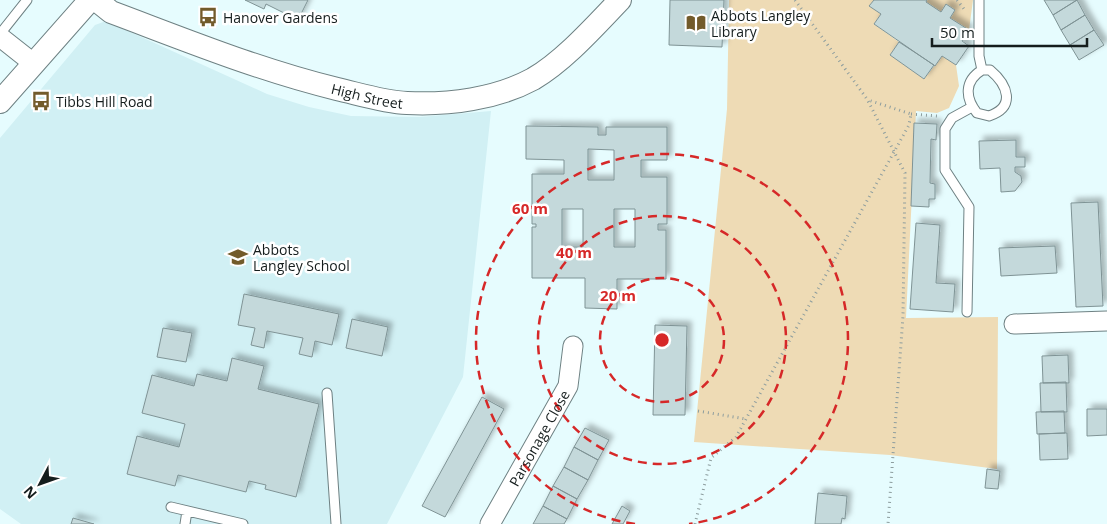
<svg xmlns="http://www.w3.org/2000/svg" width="1107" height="524" viewBox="0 0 1107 524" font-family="'Open Sans',sans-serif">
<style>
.built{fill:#d1f0f4}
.green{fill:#eedbb5}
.building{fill:#c4d9db;stroke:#7f9395;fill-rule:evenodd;filter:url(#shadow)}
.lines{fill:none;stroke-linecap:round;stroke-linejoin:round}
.service-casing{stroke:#6e8183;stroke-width:11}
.minor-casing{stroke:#6e8183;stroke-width:21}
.tertiary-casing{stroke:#6e8183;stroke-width:24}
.path{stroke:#8d9d9e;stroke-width:3;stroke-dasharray:1 4;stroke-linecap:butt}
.service{stroke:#fff;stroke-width:9}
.minor{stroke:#fff;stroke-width:19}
.tertiary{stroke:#fff;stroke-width:22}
.ring{fill:none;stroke:#d62828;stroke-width:2.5;stroke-dasharray:9 6}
.labels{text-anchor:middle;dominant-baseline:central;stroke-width:5;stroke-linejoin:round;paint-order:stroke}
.poi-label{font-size:14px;fill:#151d1d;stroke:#fff;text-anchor:start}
.street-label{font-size:14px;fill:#151d1d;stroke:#fff}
.centre{fill:#d62828;stroke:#fff;stroke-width:2.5}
.ring-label{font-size:15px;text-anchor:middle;font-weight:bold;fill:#d62828;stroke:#fff;stroke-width:5;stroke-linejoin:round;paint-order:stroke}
</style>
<defs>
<filter id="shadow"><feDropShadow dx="4.5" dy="-4.5" stdDeviation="2.5" flood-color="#0004"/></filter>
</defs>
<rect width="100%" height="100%" fill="#e6fcfe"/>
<path class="built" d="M106,21l161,73 42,13 42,9 69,1 71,-6 -28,266 -76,147h-366l-21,-15v-371l95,-113z"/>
<path class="green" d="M729,0h145l-5,6 12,8 -7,10 25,18 -9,13 34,24 18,-23 14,9 3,21 -10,22 -12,5 -21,-2 -10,207 92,-1 -1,152 -107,-14 -196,-13 33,-333z
M927,0h46l-4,30 -19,-12 5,-8 -8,-5 -6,7 -15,-10z"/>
<path class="building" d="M245,0h63l-10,20 -32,-16 -2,5z
M670,0h54l-2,47 -53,-2z
M874,0h53l-1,2 15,10 5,-8 9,6 -5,8 19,12 -7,11 7,5 -13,19 -14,-9 -7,10 -61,-42 7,-10 -12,-8z
M1044,0h33l-24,15z
M1077,0l8,15 -24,15 -8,-15z
M1085,15l9,15 -24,15 -9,-15z
M1094,30l10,15 -25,15 -9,-15z
M899,42l35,23 -10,14 -34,-24z
M914,123l23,1 -1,16 -5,-1 -1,44 5,1v15h-6v8l-18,-1z
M526,126l72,1v8h8v-8h61v33h-26v17h26v47h-9v6h8v49h-49v30l-32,-1v-30h-53v-51h4v-3h-4v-50h32v-14l-38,-1zM588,149l26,1v30h-26zM562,209h21v38h-21zM614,209h21v38h-21z
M1016,140v17h9v10h-10v5l6,4 1,6 -7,9 -14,1 -1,-24 -20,1 -1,-28z
M1098,202l5,104 -27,1 -5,-104z
M916,223l24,2 -4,58 19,1 -2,28 -43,-3z
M1055,246l2,27 -56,3 -2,-28z
M244,294l95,20 -7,31 -17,-4 -3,16 -13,-3 4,-16 -36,-7 -3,17 -13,-3 4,-17 -17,-3z
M352,319l36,8 -6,29 -36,-8z
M655,325l32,1 -2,89h-32z
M163,328l29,5 -6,29 -29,-5z
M1068,355l1,28h-26l-1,-27z
M232,358l32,8 -6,23 61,15 -23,93 -31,-8 1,-4 -17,-4 -3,11 -68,-17 -3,11 -48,-12 10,-38 42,11 6,-23 -43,-11 10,-38 42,11 3,-12 30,7z
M1066,382l1,30h-26l-1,-29z
M482,397l22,12 -59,108 -23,-11z
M1087,409h20v26l-20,1z
M1064,411l1,22 -28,1 -1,-22z
M585,428l24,12 -11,20 -24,-13z
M1065,433h2l1,26 -28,1 -1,-26z
M574,447l24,13 -10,20 -24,-13z
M564,467l24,13 -11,19 -24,-13z
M987,469l13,2 -2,18 -13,-1z
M553,486l24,13 -10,20 -24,-13z
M818,493l29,3 -2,23 -3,-1 -1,6h-26z
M543,506l24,13 -3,5h-31z
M622,506l8,5 -7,13h-11z
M73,518l21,6h-23z"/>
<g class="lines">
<defs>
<path id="service" d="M979,0v56l3,14
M0,34l27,-34
M982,70h8c18,15 26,37 -1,46l-12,-3c-12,-15 -13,-32 5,-43z
M967,312l2,-105 -24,-37v-41l7,-11 20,-11
M327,393l9,131
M171,507l72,17
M185,524l2,-13"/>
<g id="minor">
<path d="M0,37l33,26"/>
<path d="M1014,324l93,-3"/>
<path id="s1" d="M490,524l78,-138 5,-40"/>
</g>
<g id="tertiary">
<path id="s2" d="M96,0l15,12c75,28 148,58 226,77 22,5 47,13 70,14 42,2 89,-4 126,-24 31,-18 62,-53 87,-79"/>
<path d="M0,102l90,-102"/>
</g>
</defs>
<use href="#service" class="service-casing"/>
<use href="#minor" class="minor-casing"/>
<use href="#tertiary" class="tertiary-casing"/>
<path class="path" d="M795,0l72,99 38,74 -2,143 -15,208
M957,0l7,9
M911,114l26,2
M698,411l48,8
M695,524l16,-66 25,-21 173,-312 2,-11 -43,-14"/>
<use href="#service" class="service"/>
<use href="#minor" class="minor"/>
<use href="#tertiary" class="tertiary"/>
</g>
<g class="ring">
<circle cx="662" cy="340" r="62"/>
<circle cx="662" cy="340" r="124"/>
<path d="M635 524A186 186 0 1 1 689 524"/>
</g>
<defs>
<symbol id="bus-bare" viewBox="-9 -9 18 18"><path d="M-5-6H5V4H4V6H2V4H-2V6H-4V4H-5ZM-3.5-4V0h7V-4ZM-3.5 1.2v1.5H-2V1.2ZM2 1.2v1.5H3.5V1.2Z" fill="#725b2b" stroke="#fff" stroke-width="2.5" paint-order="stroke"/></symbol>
<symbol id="library-bare" viewBox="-9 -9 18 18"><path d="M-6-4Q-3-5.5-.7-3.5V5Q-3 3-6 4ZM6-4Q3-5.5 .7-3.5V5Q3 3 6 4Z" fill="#725b2b" stroke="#fff" stroke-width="2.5" paint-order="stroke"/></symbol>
<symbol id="school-bare" viewBox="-9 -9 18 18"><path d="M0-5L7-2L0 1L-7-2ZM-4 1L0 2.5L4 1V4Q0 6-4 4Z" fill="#725b2b" stroke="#fff" stroke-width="2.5" paint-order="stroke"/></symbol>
</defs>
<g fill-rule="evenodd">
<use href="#bus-bare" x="194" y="3" width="28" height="28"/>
<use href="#library-bare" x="682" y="9" width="28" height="28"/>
<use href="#bus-bare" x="27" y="87" width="28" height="28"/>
<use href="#school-bare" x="224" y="243" width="28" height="28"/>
</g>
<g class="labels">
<g class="poi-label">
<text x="711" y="15">Abbots Langley<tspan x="711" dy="16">Library</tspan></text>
<text x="223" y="17">Hanover Gardens</text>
<text x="56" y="101">Tibbs Hill Road</text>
<text x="253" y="249">Abbots<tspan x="253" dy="16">Langley School</tspan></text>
</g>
<g class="street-label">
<text stroke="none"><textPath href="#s2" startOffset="289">High Street</textPath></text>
<text stroke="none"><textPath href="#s1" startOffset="99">Parsonage Close</textPath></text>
</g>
</g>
<circle cx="662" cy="340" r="8" class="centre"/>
<g class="ring-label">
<text x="530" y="214">60 m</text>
<text x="574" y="258">40 m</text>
<text x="618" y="301">20 m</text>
</g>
<g transform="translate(40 484) rotate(229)" stroke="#ffffff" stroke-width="4" paint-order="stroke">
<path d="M0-4L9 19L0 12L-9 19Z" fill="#151d1d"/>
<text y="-8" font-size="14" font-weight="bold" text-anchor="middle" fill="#151d1d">N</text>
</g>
<path d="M932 38v8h155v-8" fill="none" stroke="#151d1d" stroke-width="2.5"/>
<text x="940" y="38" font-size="15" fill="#151d1d" stroke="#ffffff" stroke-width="4" paint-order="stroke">50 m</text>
</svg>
